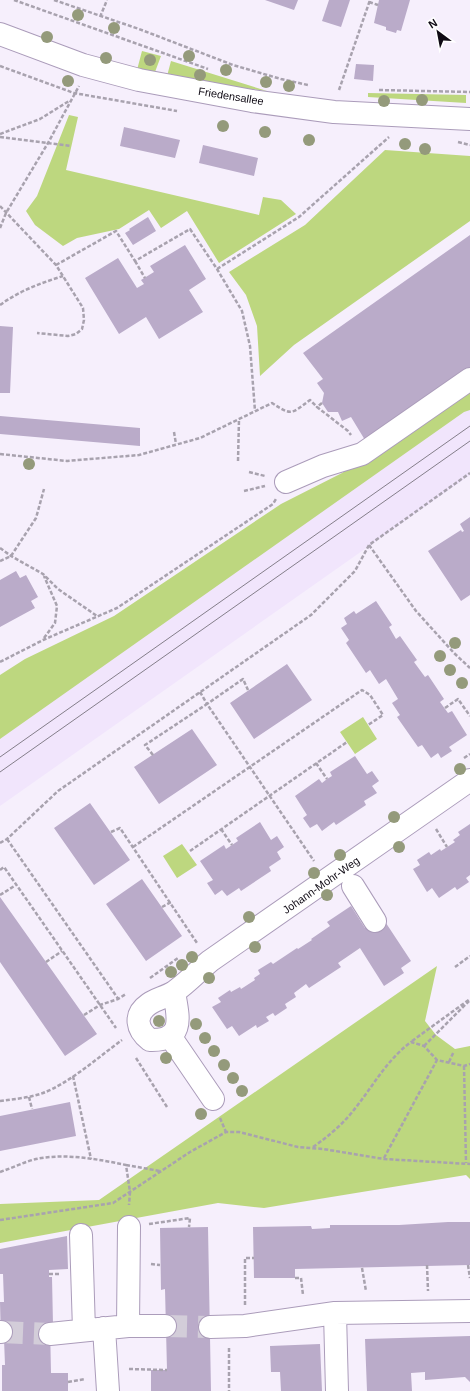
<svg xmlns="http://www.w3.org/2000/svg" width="470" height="1391" viewBox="0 0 470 1391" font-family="Arial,sans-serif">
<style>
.built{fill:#f1e5fc}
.green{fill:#bdd77f}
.building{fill:#baabc9}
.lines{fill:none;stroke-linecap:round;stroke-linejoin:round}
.minor-tunnel{stroke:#d3cdd9;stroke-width:22;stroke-dasharray:22 11;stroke-linecap:butt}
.minor-casing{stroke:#ab9cba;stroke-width:24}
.path{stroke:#a8a2ae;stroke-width:2.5;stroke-dasharray:4 2;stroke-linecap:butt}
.minor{stroke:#fff;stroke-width:22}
.tram{stroke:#847e8a;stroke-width:1}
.tree{fill:#949a7b}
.labels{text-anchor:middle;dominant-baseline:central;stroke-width:3.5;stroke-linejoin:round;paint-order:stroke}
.street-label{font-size:11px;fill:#0f0a14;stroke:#fff}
</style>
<rect width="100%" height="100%" fill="#f6effc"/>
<path class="built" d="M470,387v88l-470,331v-88z"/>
<path class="green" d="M142,51l19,5 -6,16 -18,-2z
M171,61l96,30 -51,-6 -49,-9z
M368,93l98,2v8l-98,-6z
M69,115l9,2 -12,53 193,45 4,-18 18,3 15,14 -77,49 -32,-52 -26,17 -12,-18 -30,19 -42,9 -14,8 -28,-21 -9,-14 11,-15z
M385,150l85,6v65l-176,124 -34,31 -3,-50 -11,-31 -17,-23 76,-47z
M470,384v26l-6,2 -464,327v-64l25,-16 89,-43 167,-112 61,-31z
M363,717l14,22 -22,15 -15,-22z
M182,844l15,21 -20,13 -14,-22z
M437,966l-12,55 11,14 19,14 15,-3v133l-4,-4 -202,33 -46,-5 -218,40v-39l99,-4z"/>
<path class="building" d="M265,0h33l-4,10z
M329,0h21l-9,27 -19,-6z
M379,0h31l-9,31 -4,-1 -1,3 -10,-3v-3l-12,-4z
M356,64l18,1 -1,16 -19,-2z
M124,127l56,13 -5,18 -55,-12z
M203,145l55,13 -4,18 -55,-13z
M148,217l8,14 -23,14 -8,-12 5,-3 -1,-1z
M470,235v137l-102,73 -17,-28 -9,4 -4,-9h-10l-6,-9 2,-10 -7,-10 6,-4 -20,-26z
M185,245l21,34 -17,11 14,22 -44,27 -13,-22 -27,17 -34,-56 33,-20 19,30 7,-4 -3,-4 13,-8 -4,-6z
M0,326l13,1 -3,66h-10z
M0,416l140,12v18l-140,-12z
M470,517v78l-9,6 -33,-50 33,-21 1,2 2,-1 -4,-7z
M16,571l4,7 6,-3 12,22 -7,4 4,7 -35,19v-47z
M376,601l16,24 -3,2 7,12 4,-3 17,24 -3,2 11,15 3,-2 16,24 -4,3 8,11 4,-2 15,24 -18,12 3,4 -11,7 -3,-5 -7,5 -9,-13 -4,2 -21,-30 3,-2 -8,-12 6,-4 -12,-20 -7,5 -9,-14 -4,3 -20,-30 3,-3 -8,-12 6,-4 -3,-6 10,-7 2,3z
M287,664l25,36 -58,39 -24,-36z
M192,729l25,36 -58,39 -25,-37z
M355,756l12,18 5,-3 7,10 -7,5 5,7 -13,8 2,4 -30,20 -2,-3 -12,9 -5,-7 -7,4 -7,-10 4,-3 -12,-19 24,-17 3,4 5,-4 5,-3 -2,-4z
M90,803l40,57 -36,25 -40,-57z
M260,822l11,18 6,-4 7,11 -7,5 4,7 -12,8 2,4 -30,20 -2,-3 -12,8 -5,-6 -7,5 -8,-12 6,-3 -13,-19 24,-16 2,4 12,-8 -2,-3z
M470,824v51l-4,3 3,4 -12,8 -2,-3 -16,11 -7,-10 -5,4 -14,-23 7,-4 -3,-5 12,-8 2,3 9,-6 1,2 14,-9 -2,-2 7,-5 -2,-3z
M142,879l40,57 -36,25 -40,-57z
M0,897l97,137 -32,22 -65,-94z
M351,906l14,22 17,-11 29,44 -10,7 3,5 -20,13 -24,-38 -22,15 3,4 -32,21 -3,-4 -12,9 2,4 -11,7 2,4 -12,8 -2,-3 -7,4 3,4 -12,7 -1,-3 -17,11 -7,-10 -5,3 -15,-22 9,-5 -3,-4 12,-8 1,2 9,-5 1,2 14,-9 -1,-2 6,-4 -2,-4 13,-8 2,2 24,-16 1,1 14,-9 -1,-1 19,-13 -3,-4z
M70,1102l6,34 -76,15v-35z
M448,1222h22v43l-175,4v9h-41l-1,-51 58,-1 1,3 18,-1v-3h69z
M208,1227l3,164h-60v-21h16l-2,-81 -4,1 -1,-62z
M67,1236l1,33 -19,1v7h3l1,48h-3l1,48h17v18h-66v-26h3l-1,-26 -3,1 -1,-38h4l-1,-28h-3v-25z
M470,1336v46l-5,-5 -40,3v-8l-14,1 1,18h-45l-2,-52z
M320,1344l2,47h-41l-1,-19h-9l-1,-26z"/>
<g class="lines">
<path class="minor-tunnel" d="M165,1326l45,1
M1,1332l49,2"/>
<defs>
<path id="minor" d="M0,34l83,31 56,15 113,21 82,11 136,7
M286,482l37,-16 39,-12 108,-75
M353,886l22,35
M174,992c4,24 12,49 -24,48 -13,-10 -17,-25 -1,-36 7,-5 17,-7 25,-12 13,-9 24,-21 36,-31l260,-181
M170,1036l43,63
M81,1235l3,95
M335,1313l2,78
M128,1326l1,-99
M210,1327l35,-1 90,-13 135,-2
M104,1328l4,63
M0,1332h1
M50,1334l78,-8h37"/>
</defs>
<use href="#minor" class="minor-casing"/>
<path class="path" d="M14,0l194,69
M54,0l85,29 94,36 48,14 27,6
M369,2l9,3
M100,17l7,-17
M0,66l74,27 103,18
M339,90l31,-90
M379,90l91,2
M0,134l40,-15 29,-18
M0,137l71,9
M458,142l12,3
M0,206l56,59 27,43 1,12 -2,9 -6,5 -8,2 -31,-3
M0,228l6,-15 42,-70 31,-57
M135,261l10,17
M56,265l60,-34 19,30 55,-32 27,40 25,42 8,35 5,65
M217,269l82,-52 90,-80
M0,305c19,-14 41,-22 63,-29
M322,403l-5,4 31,24 3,4
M174,432l2,12
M0,454l67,7 72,-6 61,-17 72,-35c20,13 19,11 38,-3l7,7
M238,461l1,-42
M249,472l16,4
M244,491l21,-5
M369,545l47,66 38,42 16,15
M0,548l11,8 32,18 15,15 39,27
M0,561l11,-5 25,-38 8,-29
M44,638l11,-15 2,-17 -13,-30
M0,662l43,-22 74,-32 156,-104 3,-5
M200,692l7,12 36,-25 5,11
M445,708l13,-9 12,17
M153,755l-8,-10 62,-41 107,157
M464,758l6,-4
M316,763l11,16
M221,829l11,16
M436,829l11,18
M111,832l9,-4 77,115
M7,839l112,161
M0,843l7,-4 51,-48 253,-176 44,-44 14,-26 101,-72
M133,847l229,-157 8,5 13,20 -15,10
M190,851l157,-109
M0,870l4,-3 112,161
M0,895l16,-10
M162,907l9,-5
M46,962l16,-11
M455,967l15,-11
M150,978l28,-20
M84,1015l16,-10 18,-6 8,-5
M412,1041l58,-42
M424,1046l45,-45
M136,1058l31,49
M449,1062l5,-11
M464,1066l2,97
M73,1076l18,83
M29,1097l3,12
M0,1101c14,-2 29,-3 43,-8 25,-9 57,-37 79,-53
M220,1118l6,14
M313,1147c13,-9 25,-19 35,-30 22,-25 36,-55 63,-75l13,4 13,14 27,6 6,-2
M384,1158l53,-98
M126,1165l34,6
M0,1172c12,-4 24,-10 36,-13 29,-6 61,0 90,6l4,27 -1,13
M0,1220l113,-17 77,-51 36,-20h13l59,15 25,2 61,10 86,5
M149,1224l41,-6 -1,9
M151,1264l9,1
M427,1265l1,26
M468,1265l2,13
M362,1268l4,23
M49,1274h11
M295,1278h6l2,17
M245,1305v-47h9
M229,1348v43
M129,1369l38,1
M68,1382l17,-3"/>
<use href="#minor" class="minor"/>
<path class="tram" d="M0,757l470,-331
M0,772l470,-331"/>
</g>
<g class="tree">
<circle cx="78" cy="15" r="6"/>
<circle cx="114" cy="28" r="6"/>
<circle cx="47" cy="37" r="6"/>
<circle cx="189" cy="56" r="6"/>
<circle cx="106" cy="58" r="6"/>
<circle cx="150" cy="60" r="6"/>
<circle cx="226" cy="70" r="6"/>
<circle cx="200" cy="75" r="6"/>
<circle cx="68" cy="81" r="6"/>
<circle cx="266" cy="82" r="6"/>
<circle cx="289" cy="86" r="6"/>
<circle cx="422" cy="100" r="6"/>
<circle cx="384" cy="101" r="6"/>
<circle cx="223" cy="126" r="6"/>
<circle cx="265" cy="132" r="6"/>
<circle cx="309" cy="140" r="6"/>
<circle cx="405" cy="144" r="6"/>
<circle cx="425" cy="149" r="6"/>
<circle cx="29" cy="464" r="6"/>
<circle cx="455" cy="643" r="6"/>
<circle cx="440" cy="656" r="6"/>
<circle cx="450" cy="670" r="6"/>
<circle cx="462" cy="683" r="6"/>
<circle cx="460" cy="769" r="6"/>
<circle cx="394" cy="817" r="6"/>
<circle cx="399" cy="847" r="6"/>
<circle cx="340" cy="855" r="6"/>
<circle cx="314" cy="873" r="6"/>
<circle cx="327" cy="895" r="6"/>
<circle cx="249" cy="917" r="6"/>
<circle cx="255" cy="947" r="6"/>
<circle cx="192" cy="957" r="6"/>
<circle cx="182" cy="965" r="6"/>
<circle cx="171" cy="972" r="6"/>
<circle cx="209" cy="978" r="6"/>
<circle cx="159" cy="1021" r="6"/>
<circle cx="196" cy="1024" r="6"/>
<circle cx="205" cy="1038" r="6"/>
<circle cx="214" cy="1051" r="6"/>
<circle cx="166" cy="1058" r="6"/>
<circle cx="224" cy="1065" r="6"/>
<circle cx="233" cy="1078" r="6"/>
<circle cx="242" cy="1091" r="6"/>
<circle cx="201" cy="1114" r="6"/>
</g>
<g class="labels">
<g class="street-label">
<text transform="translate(231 96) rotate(9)">Friedensallee</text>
<text transform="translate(321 885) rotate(-35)">Johann-Mohr-Weg</text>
</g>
</g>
<g transform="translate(438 32) rotate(328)" stroke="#ffffff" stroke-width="3" paint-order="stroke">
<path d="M0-3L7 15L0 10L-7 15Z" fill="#0f0a14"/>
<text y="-6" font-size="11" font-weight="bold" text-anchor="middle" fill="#0f0a14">N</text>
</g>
</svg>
